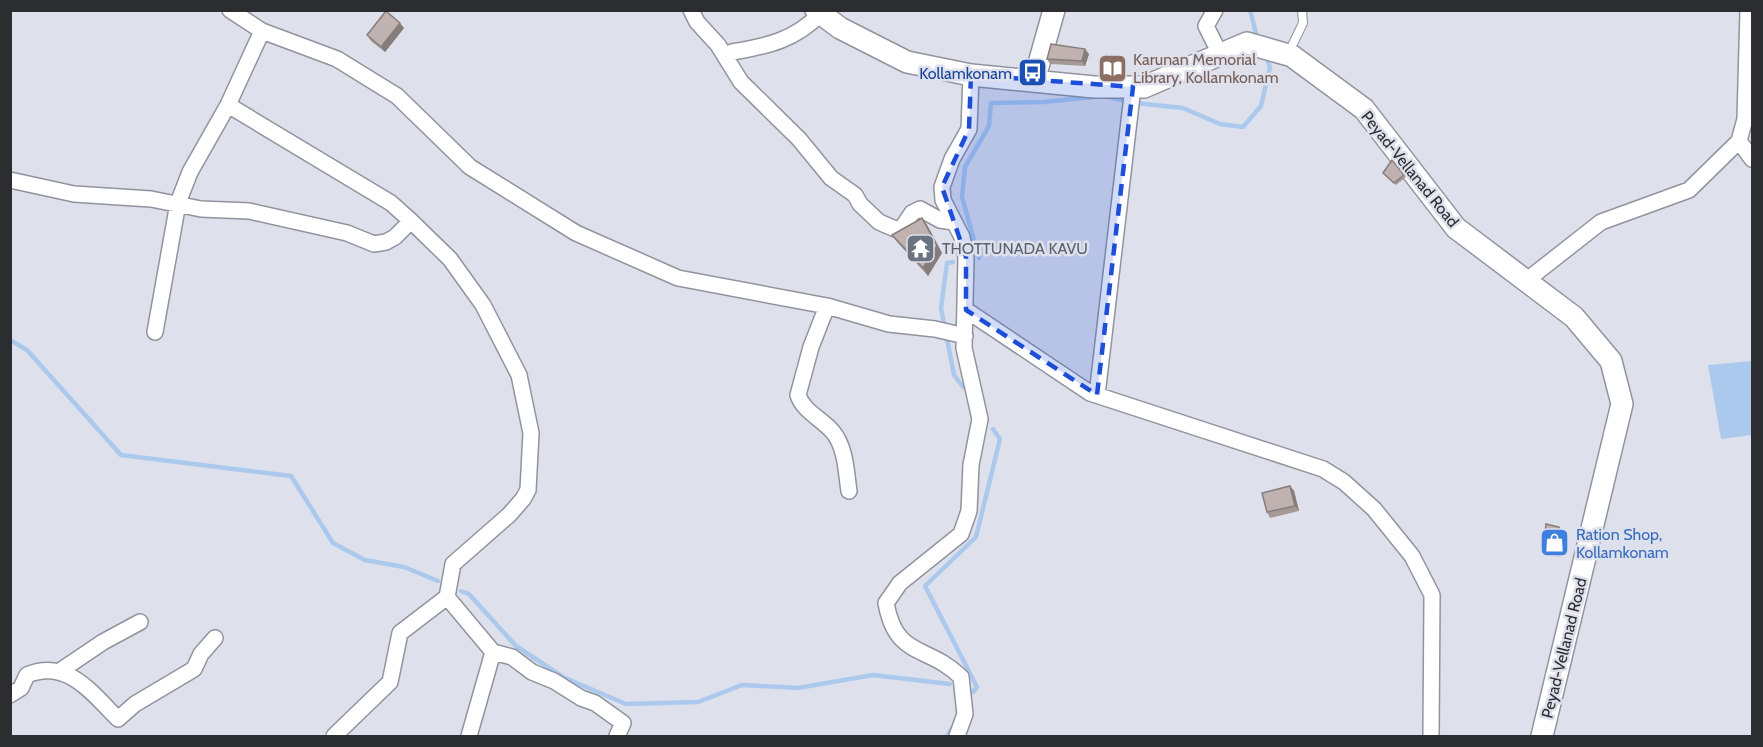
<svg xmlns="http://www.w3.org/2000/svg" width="1763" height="747" viewBox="0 0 1763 747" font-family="Cabin,sans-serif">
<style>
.water{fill:#abc9ed}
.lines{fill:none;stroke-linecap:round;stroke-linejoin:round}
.stream{stroke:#abc9ed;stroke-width:4.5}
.service-casing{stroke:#91939e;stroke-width:10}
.minor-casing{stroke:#91939e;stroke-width:18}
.secondary-casing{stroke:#91939e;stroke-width:24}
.service{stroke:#fff;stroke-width:8}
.minor{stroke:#fff;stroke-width:15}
.secondary{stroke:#fff;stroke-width:21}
.wall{fill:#a49997}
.shaded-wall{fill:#867d7b}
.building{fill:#bfb2b0;stroke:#867d7b;stroke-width:1.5}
.marked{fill:#1d4ed8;fill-opacity:0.2;stroke:#1d4ed8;stroke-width:4.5;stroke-dasharray:12 8;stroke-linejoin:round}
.labels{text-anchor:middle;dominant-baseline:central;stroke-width:5;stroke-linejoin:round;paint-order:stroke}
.education-label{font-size:16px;fill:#785e54;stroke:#dee0ec;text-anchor:start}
.transit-label{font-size:16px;fill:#164399;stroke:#dee0ec;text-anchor:end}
.street-label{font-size:16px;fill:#2c2d31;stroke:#dee0ec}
.worship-label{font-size:16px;fill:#5b616d;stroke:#dee0ec;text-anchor:start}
.shop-label{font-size:16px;fill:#366cbe;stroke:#dee0ec;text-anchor:start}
</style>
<rect width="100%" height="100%" fill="#dee0ec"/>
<path class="water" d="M1752,361v74l-31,4 -13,-74z"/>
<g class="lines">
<path class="stream" d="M1250,10l6,23
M1104,96l31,7 48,5 37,16 23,3 18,-21 9,-39 -2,-5
M979,258l-17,-61 3,-30 24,-41 2,-23 53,-1 49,-5
M953,262l-6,1 -6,45 13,67 9,12
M10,340l17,10 94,105 170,21 42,67 32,17 39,7 34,14
M461,591l8,3 47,52 47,31 63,27 72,-2 44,-17 56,3 75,-13 77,9
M973,692l4,-5 -52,-101 51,-49 24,-98 -7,-10
M947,736l6,-9"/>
<defs>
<path id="service" d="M1288,54l15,-31 -1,-13"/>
<path id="minor" d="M230,10l32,21 75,28 60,37 73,71 106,66 102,45 149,28 62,18 46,5 30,7
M691,10l6,12 21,23 23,37 58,57 32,39 24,17 5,9 19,18 21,9 12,-18 8,-4 20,11 14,2
M1215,10l-9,16 14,28
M732,52c36,-6 63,-12 88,-38
M228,105l163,98 20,18
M1739,141l13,18
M10,180l64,14 77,5 50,10 48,2 98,22 27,11 12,-2 9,-5 16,-16 39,38 33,46 36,70 12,58 -3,57 -5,9 -14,16 -56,49 -6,33 46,55 19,5 20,15 22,9 27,17 14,5 28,20 -6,13
M1527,280l74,-58 88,-32 50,-49 6,-22 3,-109
M827,306l-16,41 -13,48c5,16 24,24 35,37 13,16 13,40 16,59
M966,310l124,83 233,76 21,13 30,27 38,47 20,39 -1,141
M155,332l23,-129 12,-31 38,-67 34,-74
M1097,395l36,-308
M60,671l43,-29 37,-20
M10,695l11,-7 6,-13c40,-17 65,18 91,44l17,-15 59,-35 7,-15 14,-16
M334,736l56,-54 10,-49 47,-36
M469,736l24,-84
M957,736l8,-22 -4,-37c-34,-33 -65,-18 -75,-74l14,-20 61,-49 8,-23 2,-46 9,-46 -16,-71 2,-91 -4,-20 -19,-37 -1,-13 10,-28 17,-30 2,-54"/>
<path id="secondary" d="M816,10l24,18 67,34 64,13 123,12h50l103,-44 45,13 72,53 92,119 118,89 37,44 11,43 -80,332
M1034,81l20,-71"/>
</defs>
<use href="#service" class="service-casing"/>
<use href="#minor" class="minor-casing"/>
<use href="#secondary" class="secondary-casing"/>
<use href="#service" class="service"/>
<use href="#minor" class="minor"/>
<use href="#secondary" class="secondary"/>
</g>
<path class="wall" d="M404,28l-19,24 -14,-11 -4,-6z
M1089,54l-4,12 -35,-2 -3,-5z
M1119,59l2,3 -5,15 -14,-4 -2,-2z
M1392,160l14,17 -10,8 -13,-12z
M927,225l15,28 -14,23 -30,-33 -6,-8z
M1290,486l4,5 5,20 -29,7 -3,-6z
M1563,532l-3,25 -13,-2 -4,-5z"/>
<path class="shaded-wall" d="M400,23l4,5 -19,24 -4,-5z
M1085,49l4,5 -4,12 -3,-5z
M1119,59l2,3 -5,15 -2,-3z
M922,218l5,7 15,28 -14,23 -5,-8z
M1290,486l4,5 5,20 -4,-5z
M1559,527l4,5 -3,25 -3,-5z"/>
<path class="building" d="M386,11l14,12 -19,24 -14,-12z
M1051,44l34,5 -3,12 -35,-2z
M1106,55l13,4 -5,15 -14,-3z
M1392,160l12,15 -10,8 -11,-10z
M922,218l15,28 -14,22 -31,-33z
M1290,486l5,20 -28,6 -5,-19z
M1546,524l13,3 -2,25 -14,-2z"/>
<path class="marked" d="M971,75l162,12 -36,308 -131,-85v-53l-24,-70 27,-58z"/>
<defs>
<symbol id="library-square" viewBox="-11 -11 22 22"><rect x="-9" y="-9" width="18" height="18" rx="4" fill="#8d6e63" stroke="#dee0ec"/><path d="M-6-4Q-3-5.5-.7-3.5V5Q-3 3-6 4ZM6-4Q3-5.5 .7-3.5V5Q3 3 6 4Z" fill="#fff"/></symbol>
<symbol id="bus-square" viewBox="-11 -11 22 22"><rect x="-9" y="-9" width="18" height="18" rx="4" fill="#1a4fb4" stroke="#dee0ec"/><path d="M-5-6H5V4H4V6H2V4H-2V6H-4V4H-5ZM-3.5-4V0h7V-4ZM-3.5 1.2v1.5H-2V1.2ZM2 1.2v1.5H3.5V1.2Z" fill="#fff"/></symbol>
<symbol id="temple-square" viewBox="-11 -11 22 22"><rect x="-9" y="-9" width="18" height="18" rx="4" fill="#6b7280" stroke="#dee0ec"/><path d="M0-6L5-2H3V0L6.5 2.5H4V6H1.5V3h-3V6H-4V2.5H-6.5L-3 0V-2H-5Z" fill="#fff"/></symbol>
<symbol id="shop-square" viewBox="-11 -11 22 22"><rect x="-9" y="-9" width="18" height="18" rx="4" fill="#3f7fe0" stroke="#dee0ec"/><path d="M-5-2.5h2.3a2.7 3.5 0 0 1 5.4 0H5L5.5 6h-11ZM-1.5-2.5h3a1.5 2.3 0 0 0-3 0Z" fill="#fff"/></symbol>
</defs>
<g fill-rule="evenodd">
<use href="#library-square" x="1096" y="52" width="33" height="33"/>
<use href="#bus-square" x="1016" y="56" width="33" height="33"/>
<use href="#temple-square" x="904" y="232" width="33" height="33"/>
<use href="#shop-square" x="1538" y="526" width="33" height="33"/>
</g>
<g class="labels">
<g class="education-label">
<text x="1133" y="59">Karunan Memorial<tspan x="1133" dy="18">Library, Kollamkonam</tspan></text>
</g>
<g class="transit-label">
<text x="1012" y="73">Kollamkonam</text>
</g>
<g class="street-label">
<text transform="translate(1410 169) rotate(51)">Peyad-Vellanad Road</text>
<text transform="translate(1564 648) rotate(-76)">Peyad-Vellanad Road</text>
</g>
<g class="worship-label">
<text x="942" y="248">THOTTUNADA KAVU</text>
</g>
<g class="shop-label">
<text x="1576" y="534">Ration Shop,<tspan x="1576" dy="18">Kollamkonam</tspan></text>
</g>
</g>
<rect width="1763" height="747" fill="none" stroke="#2c2d31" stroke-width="24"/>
</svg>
